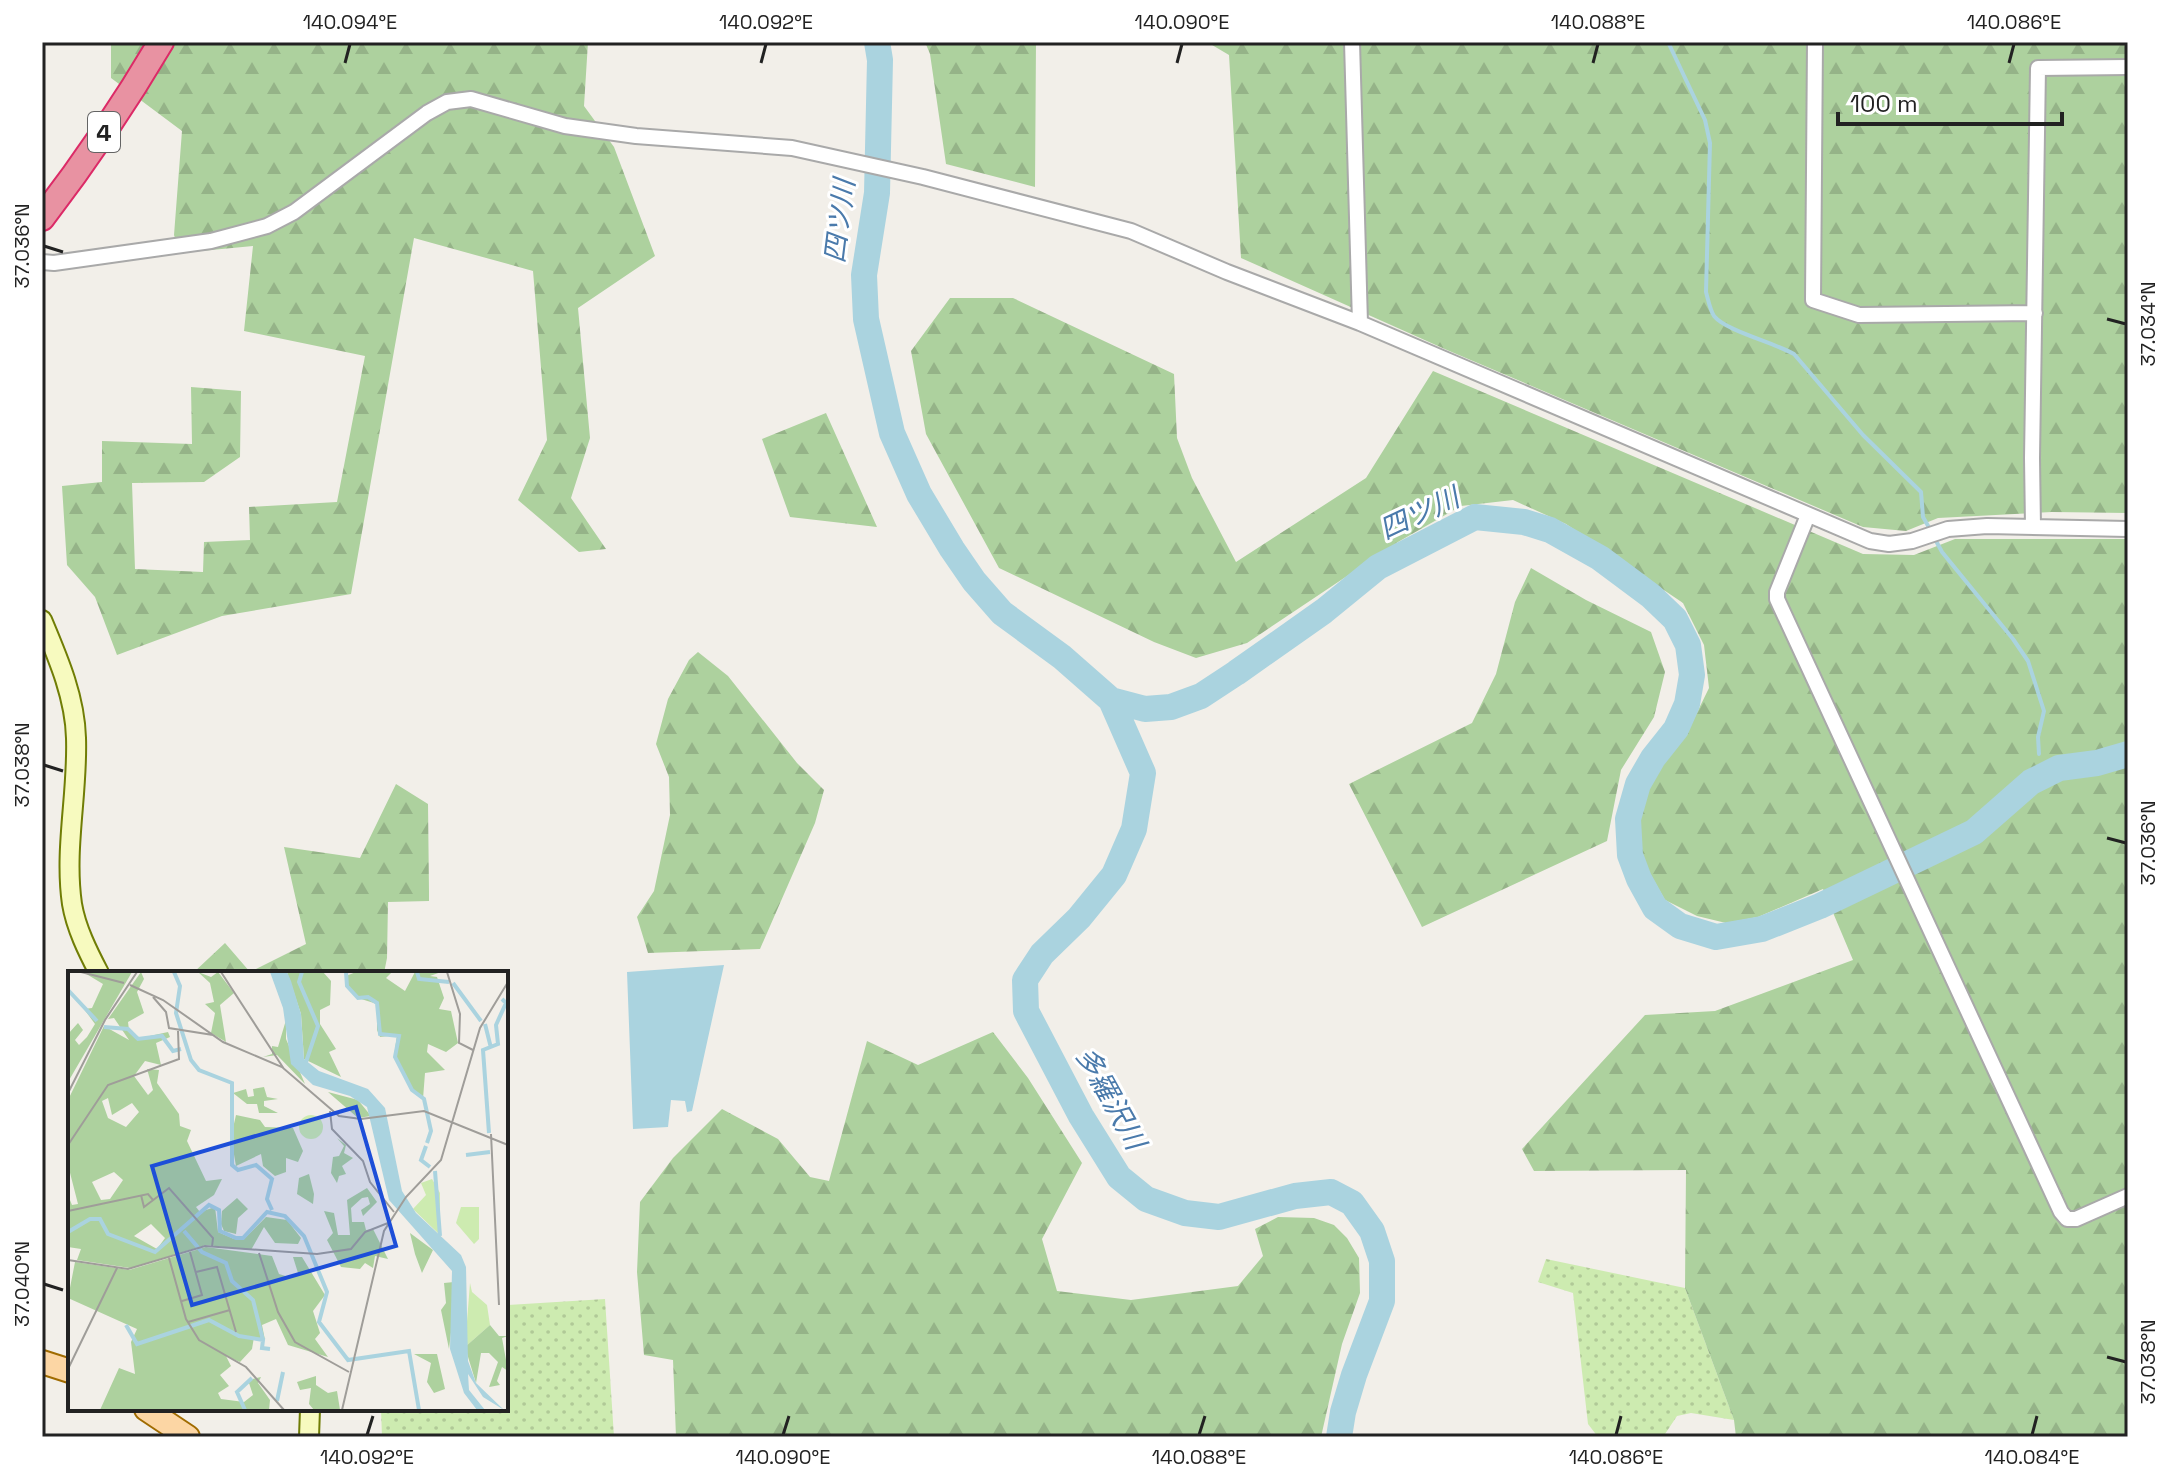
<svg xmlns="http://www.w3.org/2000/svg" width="2170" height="1479" viewBox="0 0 2170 1479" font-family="'Space Grotesk','Noto Sans JP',sans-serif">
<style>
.grass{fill:url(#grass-dots)}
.forest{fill:url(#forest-firs)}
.water{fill:#aad3df}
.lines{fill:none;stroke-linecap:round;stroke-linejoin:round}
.stream{stroke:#aad3df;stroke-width:4}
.river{stroke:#aad3df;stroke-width:26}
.street-casing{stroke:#a9a9a9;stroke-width:18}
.secondary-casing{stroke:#707d05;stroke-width:22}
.primary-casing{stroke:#a06b00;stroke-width:26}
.highway-casing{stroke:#dc2a67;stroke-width:28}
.street{stroke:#fff;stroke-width:14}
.secondary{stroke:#f7fabf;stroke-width:18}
.primary{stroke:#fcd6a4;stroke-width:22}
.highway{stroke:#e892a2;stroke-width:24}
.ticks{fill:none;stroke:#222;stroke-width:3}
.labels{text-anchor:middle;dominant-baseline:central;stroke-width:6;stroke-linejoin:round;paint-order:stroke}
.shield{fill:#fff;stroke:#646464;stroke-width:2}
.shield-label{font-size:24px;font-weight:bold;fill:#222}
.water-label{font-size:28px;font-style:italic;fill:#4a7aab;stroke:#fff}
.inset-river{fill:none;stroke:#aad3df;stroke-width:4}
.inset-road{fill:none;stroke:#9f9d99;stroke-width:2}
.view{fill:#1d4ed8;fill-opacity:0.15;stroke:#1d4ed8;stroke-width:4}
.inset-edge{fill:none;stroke:#222;stroke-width:4}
.neatline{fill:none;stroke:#222;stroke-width:3}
.ticks-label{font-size:20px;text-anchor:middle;fill:#222}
</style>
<defs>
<pattern id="grass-dots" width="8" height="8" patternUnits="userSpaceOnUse" patternTransform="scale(2)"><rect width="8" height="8" fill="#cdebb0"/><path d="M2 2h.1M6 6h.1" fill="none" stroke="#b0c997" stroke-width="1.8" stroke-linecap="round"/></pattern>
<pattern id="forest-firs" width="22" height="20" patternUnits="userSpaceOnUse" patternTransform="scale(2)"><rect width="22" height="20" fill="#add19e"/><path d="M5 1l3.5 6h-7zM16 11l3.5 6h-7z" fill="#95b388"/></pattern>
</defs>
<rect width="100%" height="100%" fill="#f2efe9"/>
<path class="grass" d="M1546,1259l139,29 49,132 -43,-7 -14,3 -14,21h-65l-10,-13 -15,-131 -35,-11z
M605,1299l9,138h-232l-1,-28h125v-104z"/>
<path class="forest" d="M111,42h477l-4,64 30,41 41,109 -77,52 12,130 -19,60 35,51 -27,3 -61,-52 29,-60 -14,-169 -119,-33 -63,356 -129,22 -105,39 -22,-58 -28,-32 -5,-79 40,-4v-41l90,3 -1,-57 50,4 -1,66 -36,25 -72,1 3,86 68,3 1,-30 46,-2 -1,-33 88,-5 28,-146 -121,-25 9,-85 -73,7 -6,-18 8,-104 -71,-53z
M925,42h111l-1,145 -89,-23 -16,-110z
M1207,42h921v471l-76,-1 -114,6 -32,13 -43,-4 -416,-177 -206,-92 -12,-203z
M950,298h63l161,76 3,64 15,40 44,84 130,-84 67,-107 430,183 51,1 41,-16h173v898h-392l-2,-17 -49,-132 1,-118 -152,1 -12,-22 123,-134 70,-4 138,-51 -30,-71 -65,28 -32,6 -29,-7 -32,-16 -17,-30 -8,-22 -3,-23 13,-48 35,-40 24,-49 -5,-43 -21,-42 -117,-79 -53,-24 -52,6 -63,36 -151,101 -51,15 -42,-16 -155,-74 -73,-134 -15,-83z
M826,413l51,114 -87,-10 -28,-78z
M1531,568l55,32 65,32 14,40 -11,45 -33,53 -14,71 -185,86 -73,-143 123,-61 24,-49 19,-72z
M698,652l30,24 69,87 27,27 -9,33 -55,126 -112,4 -11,-36 17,-26 16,-76 -1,-38 -13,-33 12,-45 21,-39z
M396,784l32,20 1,88v9l-41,1 -1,56 -3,15h-191l32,-30 25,29 56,-28 -22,-97 76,11z
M993,1032l35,46 54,85 -40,76 15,52 74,9 107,-14 25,-30 -8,-27 23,-12 36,1 20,7 13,13 12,20 1,35 -18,51 -21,93h-645l-3,-77 -29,-5 -7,-83 3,-70 33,-44 49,-49 56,30 32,38 19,4 38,-140 51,24z"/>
<path class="water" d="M724,965l-32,146 -5,1 -2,-11 -14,-1 -3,27 -35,2 -6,-157z"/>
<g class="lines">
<path class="stream" d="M1668,42l37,78 5,23 -4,149c2,7 4,18 8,24 12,15 61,27 80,38l69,81 58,57 2,25 8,14
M1935,539l7,13 71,87 15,22 16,50 -6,26 1,17"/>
<path class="river" d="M877,42l3,18 -3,133 -13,82 2,44 26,114 27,61 33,55 22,32 28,32 60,44 49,43 34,9 26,-2 30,-11 35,-23 88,-62 54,-44 97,-50 49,5 26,8 50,28 51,38 24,23 13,26 4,30 -5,29 -11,25 -23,29 -15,26 -10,35 2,36 9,24 16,29 25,18 36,11 46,-8 58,-23 154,-74 57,-50 28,-14 38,-5 31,-9
M1111,700l32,73 -9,56 -20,46 -35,43 -37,36 -17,26 1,31 55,105 38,61 27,22 39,14 34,4 76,-21 36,-4 21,11 20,28 10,30v40l-28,74 -11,37 -4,25"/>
<defs>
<path id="street" d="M1352,42l8,281
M1815,42l-2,258 46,15 176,-2
M42,262l12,1 157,-22 56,-15 27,-14 133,-99 20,-11 24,-3 94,27 71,10 156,12 131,29 208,54 96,41 133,51 510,218 19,3 23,-3 36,-12 39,-3 141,3
M1808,515l-31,77v7l284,613 6,7h9l52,-23
M2033,527l-1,-69 6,-390 90,-1"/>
<path id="secondary" d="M42,620c16,38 33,77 34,118 2,55 -12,111 -4,166 4,24 16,48 27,69
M309,1437l1,-28"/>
<path id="primary" d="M42,1362l28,9
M146,1409l42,28"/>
<path id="highway" d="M42,218c43,-56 83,-115 119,-176"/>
</defs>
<use href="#street" class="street-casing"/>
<use href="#secondary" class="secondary-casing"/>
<use href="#primary" class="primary-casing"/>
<use href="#highway" class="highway-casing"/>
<use href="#street" class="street"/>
<use href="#secondary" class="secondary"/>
<use href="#primary" class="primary"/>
<use href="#highway" class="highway"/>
</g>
<path class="ticks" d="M345,63l5,-19M761,63l5,-19M1177,63l5,-19M1593,63l5,-19M2009,63l5,-19M44,246l19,6M2107,319l19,5M44,765l19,6M2107,838l19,5M44,1284l19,6M2107,1357l19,5M367,1435l6,-19M783,1435l6,-19M1199,1435l6,-19M1616,1435l5,-19M2032,1435l5,-19"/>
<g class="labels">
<rect class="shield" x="88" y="112" width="32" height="40" rx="6"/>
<g class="shield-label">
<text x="104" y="132">4</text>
</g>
<g class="water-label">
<text transform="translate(839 221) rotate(-83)">四ツ川</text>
<text transform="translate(1419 513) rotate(-25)">四ツ川</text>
<text transform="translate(1111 1098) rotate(61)">多羅沢川</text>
</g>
</g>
<g transform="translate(68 971)">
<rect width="440" height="440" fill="#f2efe9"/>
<path d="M231 156a12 12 0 1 1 24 0a12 12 0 1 1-24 0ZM364,208l8,14v42l-27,-26 13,-14 -5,-12zM393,236h18v32l-5,5 -18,-21zM402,312l2,9 15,13 3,20 -25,22z" fill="#cdebb0"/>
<path d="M15,1h49l-64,110v-48l10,-11 5,7 -8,10 4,5 8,-8 8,-13 -11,-15 8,-1 11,-24zM73,1l3,7 -7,13 7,21 -16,9 1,8 7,9 32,-7 2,5 -14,6 5,22 -16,-4 -11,15 14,19 5,-5 -6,-21 12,1 -2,13 22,31 1,12 11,4 -4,11 19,40 16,-2 -8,16 -18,12 4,5 15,-5 3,25 16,7 11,-1 21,-21 21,3 14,18 -3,6 -23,-1 -11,-16 -13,23 -45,-5 -76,23 -53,-8 4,-11 -13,-2v-52l4,10 6,-1 -10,-39v-65l36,-74 25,14 -15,-22 -6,1zM40,127l4,17 20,-12 7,9 -13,15 -18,-9 -6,-17zM46,201l9,8 -13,19 -9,1 -9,-18zM83,253l14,14 -8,11 -23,-13zM130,1l13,5 7,-5 16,21 -14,12 6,37 -15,-9 4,-20 -10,-9 9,-2 -4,-19zM219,1h36l8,9 -1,24 -10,5v14l16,25 -7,3 12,25 -37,-18 -3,-45zM288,1h36l-6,6 19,13 10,-19h26l-11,4 7,1 7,21 -5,11 12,2 7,32 -12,9 -18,-8 -1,8 18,18 -20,3 -2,26 -11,-8 -18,-34 3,-22 -17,2 -3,-7v-26l-19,-6 -10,-12 -2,-10zM218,49v19l19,45 -28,-29 -14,2 9,-3v-8l6,1zM196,116l3,10 11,2 -14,2v5l14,7h-19l-2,-9h-10l-14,-11 13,-4 2,8 6,-1 -1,-7zM260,121l30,8 13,16 -13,2zM168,144l24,5 5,7 28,1 10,23 -5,11 -12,-4v14l-11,4 -12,-10 -2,-12 -25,12 -5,-29zM269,167l9,7 -2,8 9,5 -11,8 4,8 -7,2 -2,7 -6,-10 2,-16 6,-1 5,-10zM241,203l5,20 -1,10 -16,-10 2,-16zM299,217l10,14 -14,14 -2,-6 9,-6 -2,-7 -6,1 -11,10 1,14h12l2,8 7,-1 15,30 -13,-3 -2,12 -8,-5 -5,6 -19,-2 -14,-27 6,-7 -9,-22 10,2 4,22h12l-3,-35zM169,227l11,11 -10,9 -2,16 -12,-3 -3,-7 1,-13zM342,262l23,17 -11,23 -7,-19zM138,276l66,9 7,18 13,4 6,-5 -5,-16h9l23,38 -12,16 7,22 -5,6 13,18 -40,-12 -12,-26 -14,6 3,15 -11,-3 -2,12 -12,13 -14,-6 5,10 -11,9 9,11 -11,7 3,6 23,3 9,-7 -5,-15 13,-3 -3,6 12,17 -1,10h-169l19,-42 16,6 -4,-32 6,-13 -69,-31 7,-36 54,8zM386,311v26l-5,41 -8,-39 5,-7 -2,-20zM422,354l9,11h9l-6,2 6,33 -6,-4 -5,14 3,4 -11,2 9,-25 -9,-9h-8l-5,30 -11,-36zM346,383h23l8,35 -11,4 -7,-11 4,-19zM248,405v9l12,8 9,-2 3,19h-26l-5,-6 2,-16 -11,2 -3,-8z" fill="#add19e" fill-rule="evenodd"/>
<path d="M202,1h17l4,9 10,33 3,45 15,12 49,18 17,19 17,83 14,22 45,42 5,12 2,94 8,22 28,27 -21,-13 -15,-23 1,16 16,20h-8l-13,-17 -14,-44 2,-78 -63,-71 -22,-93 -17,-11 -37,-11 -22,-21 -8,-56z" fill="#aad3df"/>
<path class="inset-river" d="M106,1l6,14 -4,27 15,47 8,10 33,13v82l6,5 18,-5 16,14 -5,20 5,11M234,1l-3,10 19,44 -12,36M278,1l1,14 11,12 10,-1 9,6 3,31 19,2 -4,21 17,33 12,9 7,32 -4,12M349,1l2,7 30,3M385,12l28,38M0,19l29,31M417,53l6,24M36,56l24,2 10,10 24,-3 11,15 8,-2M421,162l-6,-83 15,-6 -2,-19 10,-22 -4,-4M358,175l-5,14 9,7M398,184l24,-3M367,200l5,65M116,260l18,21 24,11 6,18 21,19 10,40M0,261l22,-13h10l8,15 47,18 54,-47 10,5 1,21 16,7h7l24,-26 18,4 19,20 23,56 -8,30 29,38 61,-9 10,59M58,354l11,19 72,-24 30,16 24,4 -1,8 8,1M209,430l6,-29M177,439l-8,-18 15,-14"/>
<path class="inset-road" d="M13,1l43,11M153,1l63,97M379,1l13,42 -1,29 14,7M62,14l33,15 60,42 59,25 57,49 22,3 63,-8 84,34M85,26l13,15 3,16 44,7M0,122l37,-73 32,-48M262,140l2,18 31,32 7,21 24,30M423,163l8,171M0,174l40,-60 71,-26 -1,-28M73,224l3,12 25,-19 44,50 -1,9M0,240l80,-17 5,6M191,282l19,59 17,30 54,30M101,287l17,61 13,21 47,27 38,43M0,289l60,9 77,-23 112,8 34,-5 14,-17 23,-9M128,301l21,-5 19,65M114,330l20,-6 -12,-43M120,351l42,-12M0,398l49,-101M274,439l42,-179 22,-34 35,-37 39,-132 28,-46"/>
<path class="view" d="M288,136l40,139 -204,59 -40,-139z"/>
<rect width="440" height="440" class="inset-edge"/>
</g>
<rect width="2170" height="1479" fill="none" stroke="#ffffff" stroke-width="88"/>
<path d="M1838 112v12h224v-12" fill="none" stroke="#222222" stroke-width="4"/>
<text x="1850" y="112" font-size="24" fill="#222222" stroke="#ffffff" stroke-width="6" paint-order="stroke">100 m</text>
<rect x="44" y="44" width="2082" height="1391" class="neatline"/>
<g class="ticks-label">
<text x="350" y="29">140.094°E</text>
<text x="766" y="29">140.092°E</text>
<text x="1182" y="29">140.090°E</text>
<text x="1598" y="29">140.088°E</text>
<text x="2014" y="29">140.086°E</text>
<text transform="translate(22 246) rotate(-90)" y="7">37.036°N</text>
<text transform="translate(2148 324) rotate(-90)" y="7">37.034°N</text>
<text transform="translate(22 765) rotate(-90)" y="7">37.038°N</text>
<text transform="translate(2148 843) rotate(-90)" y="7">37.036°N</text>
<text transform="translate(22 1284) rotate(-90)" y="7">37.040°N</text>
<text transform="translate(2148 1362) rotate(-90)" y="7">37.038°N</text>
<text x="367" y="1464">140.092°E</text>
<text x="783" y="1464">140.090°E</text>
<text x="1199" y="1464">140.088°E</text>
<text x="1616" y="1464">140.086°E</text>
<text x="2032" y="1464">140.084°E</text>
</g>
</svg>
